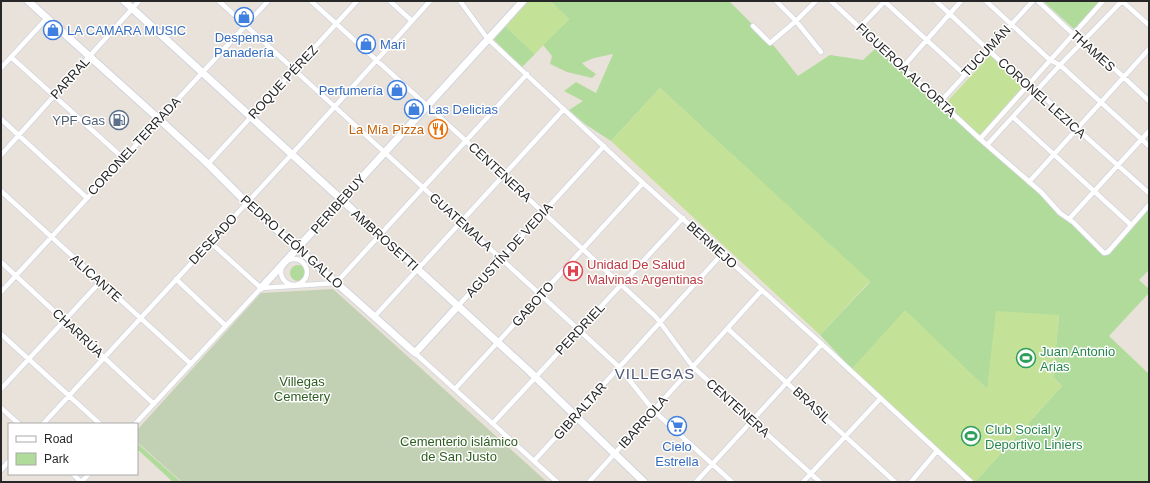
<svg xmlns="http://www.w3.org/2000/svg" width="1150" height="483" viewBox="0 0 1150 483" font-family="Arial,sans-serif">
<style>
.green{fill:#b1db9a}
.cemetery{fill:#c2d1b3}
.pitch{fill:#c3e297}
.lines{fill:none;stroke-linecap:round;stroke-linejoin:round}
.street-casing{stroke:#d0d3df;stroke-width:6}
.secondary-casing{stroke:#d0d3df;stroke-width:9}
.street{stroke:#fff;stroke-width:4.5}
.secondary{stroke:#fff;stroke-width:7}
.labels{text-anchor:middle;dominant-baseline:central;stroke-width:3;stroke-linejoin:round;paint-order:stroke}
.shop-label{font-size:13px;fill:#366cbe;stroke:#fff;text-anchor:start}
.street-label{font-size:13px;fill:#272727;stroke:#fff}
.service-label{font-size:13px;fill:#4e5e75;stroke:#fff;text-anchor:end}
.food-label{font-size:13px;fill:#c56008;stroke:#fff;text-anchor:end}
.health-label{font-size:13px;fill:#be3a42;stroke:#fff;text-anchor:start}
.leisure-label{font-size:13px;fill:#27864d;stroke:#fff;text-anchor:start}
.park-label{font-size:13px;fill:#2d5d1f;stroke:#fff}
.quarter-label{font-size:15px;letter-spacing:1px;fill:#4c5474;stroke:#fff}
</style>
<rect width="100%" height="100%" fill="#e9e2da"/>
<path class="green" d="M550,1h179l45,45 24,30 32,-21 33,5 12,-11 28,18 205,188 41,-48v63l-10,10 10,9v4l-40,43 40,38v108h-174l87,-96 -9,-9 6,-62 -72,74 -82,-78 -53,58 -32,-34 50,-53 -210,-194 -49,53 -26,-17 -16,-14 14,-9 -19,-10 12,-9 20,11 17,-39 -19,4 -12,5 4,4 10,7 -4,4 -25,-6 -17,-8 2,-8 -9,-11 26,-26z
M1043,1h57l-26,28z
M504,25l31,29 -13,13 -30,-29z
M290 273a8 8 0 1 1 16 0a8 8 0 1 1-16 0Z
M137,443l44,39h-8l-36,-33z"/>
<path class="cemetery" d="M333,289l214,193h-365l-45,-40v-12l124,-137z"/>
<path class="pitch" d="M527,1h23l19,18 -34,35 -31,-29z
M991,54l35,32 -46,50 -35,-32z
M660,88l210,193 -50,54 -209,-194z
M905,310l82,79 9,-78 63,4 -6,62 9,9 -87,96 -123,-113z"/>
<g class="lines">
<defs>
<path id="street" d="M219,1l360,329 40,37 35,44 78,71
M311,1l154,139 191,177 37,50 127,115
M390,1l22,20
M460,1l27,37 156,145 181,163 147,136
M776,1l20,20 20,-20
M831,1l149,138 61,53 19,21 13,9 31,31 4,-1 41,-47
M884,1l81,74
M936,1l91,85 10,4 39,38 73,65
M986,1l64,59 10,5 89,81
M1038,1l35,33 15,10 61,57
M1122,1l27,24
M753,26l17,17 26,-22 25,31
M860,27l25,-26
M11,57l112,101
M903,67l58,-66
M1,68l46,-50
M940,102l93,-101
M1013,117l118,108
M1,119l86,79
M980,139l123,-138
M987,145l73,-80 62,-64
M1,155l138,-154
M208,164l149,-163
M1029,182l120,-133
M1,191l190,173
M1069,219l80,-88
M210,242l51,46
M281 272a13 13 0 1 1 26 0a13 13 0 1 1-26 0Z
M1,262l153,142
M176,279l50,47
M261,288l75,-5 191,-209
M1,292l267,-291
M458,306l146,-160
M375,316l189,-207
M728,329l167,153
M1,334l99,90
M415,353l142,129
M1,389l100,-108
M455,389l188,-206
M1,408l18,16
M493,423l190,-205
M43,424l249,-270 138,-153
M135,424l126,-136
M534,461l188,-207
M1,470l8,-9
M73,474l8,8
M81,482l8,-8
M589,482l173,-192
M696,482l126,-138
M803,482l77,-83
M911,482l26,-31"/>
<path id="secondary" d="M28,1l131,118 49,45 39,39 168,150 43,-47
M124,1l403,368 117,113
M261,288l262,-287"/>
</defs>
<use href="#street" class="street-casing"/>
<use href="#secondary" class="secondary-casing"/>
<use href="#street" class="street"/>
<use href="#secondary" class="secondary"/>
</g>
<defs>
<symbol id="shop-ring" viewBox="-11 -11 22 22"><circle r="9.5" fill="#fff" stroke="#3f7fe0" stroke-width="1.5"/><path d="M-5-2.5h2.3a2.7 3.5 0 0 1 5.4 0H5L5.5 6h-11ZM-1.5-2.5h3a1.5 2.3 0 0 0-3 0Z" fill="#3f7fe0"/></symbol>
<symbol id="fuel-ring" viewBox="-11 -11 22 22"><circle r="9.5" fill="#fff" stroke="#5c6f8a" stroke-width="1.5"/><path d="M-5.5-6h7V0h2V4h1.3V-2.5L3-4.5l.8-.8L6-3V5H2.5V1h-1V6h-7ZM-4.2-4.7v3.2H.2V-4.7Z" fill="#5c6f8a"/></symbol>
<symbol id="restaurant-ring" viewBox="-11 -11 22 22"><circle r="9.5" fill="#fff" stroke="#e8710a" stroke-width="1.5"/><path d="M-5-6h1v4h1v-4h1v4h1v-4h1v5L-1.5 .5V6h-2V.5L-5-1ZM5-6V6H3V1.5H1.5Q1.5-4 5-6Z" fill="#e8710a"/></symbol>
<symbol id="hospital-ring" viewBox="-11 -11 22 22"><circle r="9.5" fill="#fff" stroke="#e0444e" stroke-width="1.5"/><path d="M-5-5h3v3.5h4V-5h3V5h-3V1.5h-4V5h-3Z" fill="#e0444e"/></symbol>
<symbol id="stadium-ring" viewBox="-11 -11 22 22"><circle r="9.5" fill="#fff" stroke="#2e9e5b" stroke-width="1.5"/><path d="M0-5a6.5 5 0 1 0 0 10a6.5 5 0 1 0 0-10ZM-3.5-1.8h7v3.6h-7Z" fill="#2e9e5b"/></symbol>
<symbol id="supermarket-ring" viewBox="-11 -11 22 22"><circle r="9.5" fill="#fff" stroke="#3f7fe0" stroke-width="1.5"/><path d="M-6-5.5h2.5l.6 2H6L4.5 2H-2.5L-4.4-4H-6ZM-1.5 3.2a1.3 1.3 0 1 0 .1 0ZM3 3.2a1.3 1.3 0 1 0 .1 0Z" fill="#3f7fe0"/></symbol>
</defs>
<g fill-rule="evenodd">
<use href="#shop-ring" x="233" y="6" width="22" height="22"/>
<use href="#shop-ring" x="42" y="19" width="22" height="22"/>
<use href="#shop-ring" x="355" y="33" width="22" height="22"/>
<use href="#shop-ring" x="386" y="79" width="22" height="22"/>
<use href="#shop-ring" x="403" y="98" width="22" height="22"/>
<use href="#fuel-ring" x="108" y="109" width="22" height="22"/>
<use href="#restaurant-ring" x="427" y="118" width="22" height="22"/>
<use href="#hospital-ring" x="562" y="260" width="22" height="22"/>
<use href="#stadium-ring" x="1015" y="347" width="22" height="22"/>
<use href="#supermarket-ring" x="666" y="415" width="22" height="22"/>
<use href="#stadium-ring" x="960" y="425" width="22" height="22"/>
</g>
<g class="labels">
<g class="shop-label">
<text x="67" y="30">LA CAMARA MUSIC</text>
<text x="244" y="37" text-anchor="middle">Despensa<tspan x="244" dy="15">Panadería</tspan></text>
<text x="380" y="44">Mari</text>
<text x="383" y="90" text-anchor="end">Perfumería</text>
<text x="428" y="109">Las Delicias</text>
<text x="677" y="446" text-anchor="middle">Cielo<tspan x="677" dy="15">Estrella</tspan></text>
</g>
<g class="street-label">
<text transform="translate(986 51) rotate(-47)">TUCUMÁN</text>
<text transform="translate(1093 51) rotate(42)">THAMES</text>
<text transform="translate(906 70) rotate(43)">FIGUEROA ALCORTA</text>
<text transform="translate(70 78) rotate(-48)">PARRAL</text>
<text transform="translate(283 82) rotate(-47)">ROQUE PÉREZ</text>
<text transform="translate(1042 98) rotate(42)">CORONEL LEZICA</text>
<text transform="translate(134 146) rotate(-47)">CORONEL TERRADA</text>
<text transform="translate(500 172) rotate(43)">CENTENERA</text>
<text transform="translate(338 204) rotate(-48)">PERIBEBUY</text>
<text transform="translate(461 222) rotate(42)">GUATEMALA</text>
<text transform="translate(213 239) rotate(-47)">DESEADO</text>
<text transform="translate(385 240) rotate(42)">AMBROSETTI</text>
<text transform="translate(292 242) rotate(42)">PEDRO LEÓN GALLO</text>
<text transform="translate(712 245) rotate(42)">BERMEJO</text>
<text transform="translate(509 250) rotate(-48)">AGUSTÍN DE VEDIA</text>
<text transform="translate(96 278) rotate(42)">ALICANTE</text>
<text transform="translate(533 304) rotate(-48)">GABOTO</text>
<text transform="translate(580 329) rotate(-47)">PERDRIEL</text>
<text transform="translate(78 333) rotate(43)">CHARRÚA</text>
<text transform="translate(812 405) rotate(43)">BRASIL</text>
<text transform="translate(738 408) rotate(42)">CENTENERA</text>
<text transform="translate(580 411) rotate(-48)">GIBRALTAR</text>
<text transform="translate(643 422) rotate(-48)">IBARROLA</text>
</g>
<g class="service-label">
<text x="105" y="120">YPF Gas</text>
</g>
<g class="food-label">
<text x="424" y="129">La Mía Pizza</text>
</g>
<g class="health-label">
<text x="587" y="264">Unidad De Salud<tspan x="587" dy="15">Malvinas Argentinas</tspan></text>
</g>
<g class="leisure-label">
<text x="1040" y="351">Juan Antonio<tspan x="1040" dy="15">Arias</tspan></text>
<text x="985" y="429">Club Social y<tspan x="985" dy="15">Deportivo Liniers</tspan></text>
</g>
<g class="park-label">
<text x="302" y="381">Villegas<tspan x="302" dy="15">Cemetery</tspan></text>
<text x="459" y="441">Cementerio islámico<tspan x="459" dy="15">de San Justo</tspan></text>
</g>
<g class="quarter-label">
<text x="655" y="373">VILLEGAS</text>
</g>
</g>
<rect width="1150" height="483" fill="none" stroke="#272727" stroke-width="4"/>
<rect x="8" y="423" width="130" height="52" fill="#ffffff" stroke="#a9a9a9"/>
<rect x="16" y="436" width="20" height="6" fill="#ffffff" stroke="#a9a9a9"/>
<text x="44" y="443" font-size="12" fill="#272727">Road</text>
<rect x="16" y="453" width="20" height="12" fill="#b1db9a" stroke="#a9a9a9"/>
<text x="44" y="463" font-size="12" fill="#272727">Park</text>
</svg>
